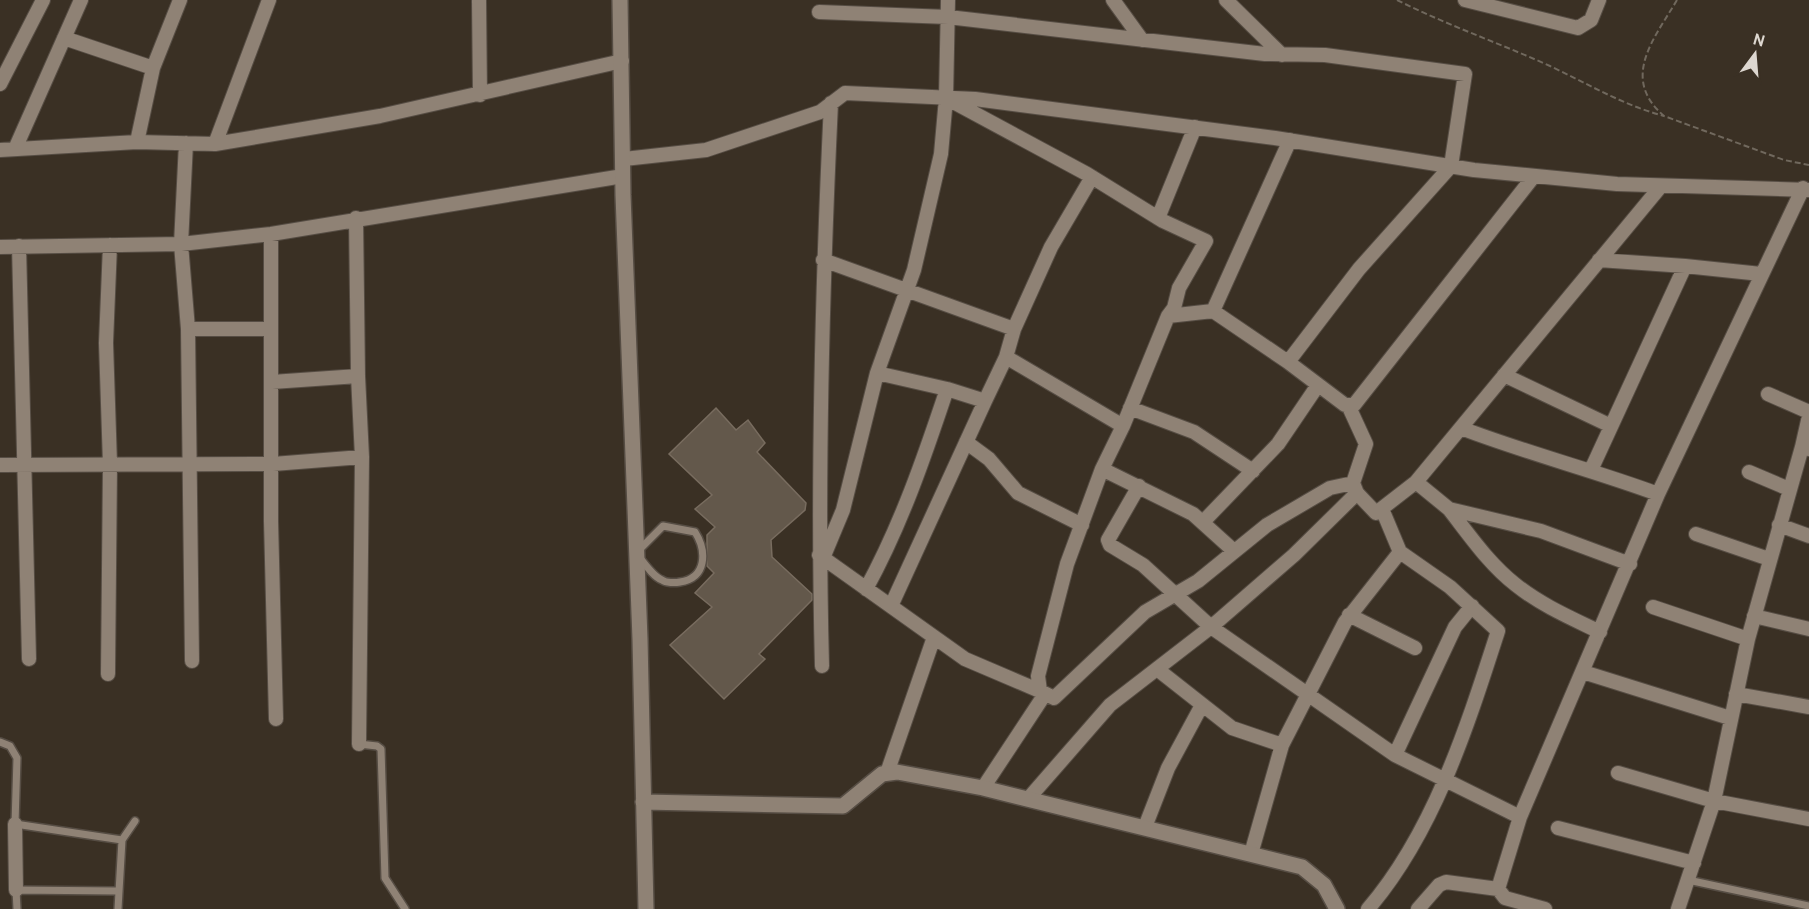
<svg xmlns="http://www.w3.org/2000/svg" width="1809" height="909" viewBox="0 0 1809 909" font-family="Overpass,sans-serif">
<style>
.building{fill:#63584b;stroke:#786c5f;stroke-width:1.5}
.lines{fill:none;stroke-linecap:round;stroke-linejoin:round}
.service-casing{stroke:#564d44;stroke-width:10}
.minor-casing{stroke:#564d44;stroke-width:16}
.tertiary-casing{stroke:#564d44;stroke-width:18}
.path{stroke:#70685d;stroke-width:2;stroke-dasharray:6 3;stroke-linecap:butt}
.service{stroke:#8f8275;stroke-width:7}
.minor{stroke:#8f8275;stroke-width:14}
.tertiary{stroke:#8f8275;stroke-width:15}
</style>
<rect width="100%" height="100%" fill="#3a3024"/>
<path class="building" d="M716,408l20,22 12,-10 17,23 -8,9 49,51 -1,7 -34,30 1,17 40,37v6l-53,54 6,5 -41,40 -54,-54 42,-38 -17,-14 19,-20 -7,-7v-31l8,-8 -20,-18 17,-14 -43,-41z"/>
<g class="lines">
<defs>
<path id="service" d="M663,526l32,6c12,19 12,46 -15,50 -5,1 -14,1 -18,-2 -10,-4 -19,-19 -26,-27z
M0,742l10,4 7,12 -2,66 107,16
M359,744l18,2 4,3 4,129 20,31
M1688,880l121,26
M17,909l-1,-19 101,1
M118,909l4,-69 13,-19"/>
<path id="minor" d="M479,0l1,95
M1113,0l29,40
M1226,0l56,55
M1465,0l113,28 13,-8 8,-20
M819,12l129,5 317,37 60,1 140,19 -14,92 -92,103 -71,93 -75,-51 77,-171
M64,38l89,30
M0,84l43,-84
M137,142l78,2 54,-144
M186,143l-5,101 7,85 4,332
M215,144l165,-28 242,-55
M15,149l66,-149
M0,150l137,-8 16,-74 27,-68
M624,159l82,-9 114,-38 25,-19 130,6 300,39 199,32 143,14 192,6
M356,218l2,158
M1158,218l37,-91
M271,234v287l5,198
M19,246l10,413
M0,247l181,-3 90,-10 352,-58
M823,260l191,69 37,-82 41,-70
M1599,260l86,6 76,8
M1168,316l45,-5
M188,329h83
M1006,357l8,-28
M1288,362l57,43h9l180,-229
M1504,375l107,51
M272,382l86,-6 4,81
M947,389l38,12 21,-44 117,69 45,-110 6,-8 5,-20 27,-47 -43,-20 -76,-47 -141,-76 2,-98
M1768,394l41,18
M1349,407l17,37 -13,39
M1130,408l64,24 59,39
M1809,416l-7,31 7,2
M1123,426l-21,43 -35,95 -29,112 2,15 14,7 91,-86 53,-31 69,-56 63,-37 23,-5 4,10 19,20 40,-31
M1461,428c65,25 132,42 197,66
M966,442l23,17 29,34 64,32
M0,465l273,-1 89,-7 -3,287
M1102,469l91,45 41,37
M1591,470l94,-204
M1749,472l40,17
M1139,486l-31,54 2,5 33,20 68,62 184,128 125,62
M1449,509c21,27 40,55 67,76 25,20 55,33 84,47
M1203,522l75,-78 40,-59
M1779,525l30,11
M1696,534l73,25
M819,555l146,104 75,32
M823,558l20,-48 34,-137
M1630,564l-89,-33 -92,-22 -33,-27 245,-296
M866,589c35,-64 58,-131 81,-200l-70,-16 37,-103 27,-116 5,-56
M891,606l94,-205
M1653,607l95,32
M1349,615l66,33
M1754,616l55,13
M822,666c-5,-188 0,-375 9,-563
M1157,669l75,59 50,17
M1583,672l147,46
M108,674l2,-210 -4,-121 4,-98
M1736,694l73,13
M1395,755l60,-128 17,-21
M887,773l47,-136
M1618,773l96,28 95,18
M983,788l62,-94
M1028,799l82,-94 101,-78 83,-72 63,-62
M15,824l1,66
M1145,827l23,-59 34,-63
M1558,828l136,35
M1251,854l31,-109 63,-123 55,-70 -18,-43
M1368,909c66,-77 99,-182 130,-278l-48,-44 -50,-35
M1418,909l21,-24 7,-3 52,7
M1545,909l-40,-11 -7,-9 22,-72 138,-323 145,-306
M1678,909l36,-108 34,-162 54,-192"/>
<path id="tertiary" d="M620,0l3,195 17,444 6,270
M643,802l200,4 39,-32 15,-2 86,16 319,79 22,18 13,24"/>
</defs>
<use href="#service" class="service-casing"/>
<use href="#minor" class="minor-casing"/>
<use href="#tertiary" class="tertiary-casing"/>
<path class="path" d="M1397,0c50,25 102,43 153,66 38,18 73,39 114,50
M1677,0c-23,39 -57,78 -13,116l120,44 25,5"/>
<use href="#service" class="service"/>
<use href="#minor" class="minor"/>
<use href="#tertiary" class="tertiary"/>
</g>
<g transform="translate(1755 54) rotate(16)" stroke="#3a3024" stroke-width="4.5" paint-order="stroke">
<path d="M0-4.5L10 22L0 15L-10 22Z" fill="#ddd7d0"/>
<text y="-9" font-size="16" font-weight="bold" text-anchor="middle" fill="#ddd7d0">N</text>
</g>
</svg>
